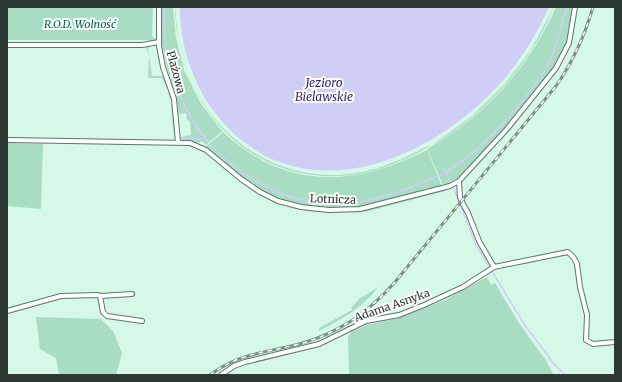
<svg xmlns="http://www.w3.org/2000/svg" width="622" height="382" viewBox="0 0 622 382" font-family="Merriweather,serif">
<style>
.green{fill:#a9ddc3}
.water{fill:#cfcef5}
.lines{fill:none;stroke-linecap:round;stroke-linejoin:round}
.stream{stroke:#cfcef5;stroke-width:1.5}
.minor-casing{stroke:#587968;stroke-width:6}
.minor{stroke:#fff;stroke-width:4}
.rail-casing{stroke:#7a9386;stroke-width:3}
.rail{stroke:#fff;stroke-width:1.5;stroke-dasharray:4.5;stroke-linecap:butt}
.labels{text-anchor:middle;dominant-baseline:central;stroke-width:4;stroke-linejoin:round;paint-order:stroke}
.park-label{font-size:11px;font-style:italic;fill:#036646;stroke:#fff}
.street-label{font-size:11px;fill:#2c3a33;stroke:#fff}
.water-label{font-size:12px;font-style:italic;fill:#352871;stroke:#fff}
</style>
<rect width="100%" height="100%" fill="#d5f9e6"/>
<path class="green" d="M7,7h146l-1,29 4,4 -7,2v-2h-142z
M162,7h11l3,31 8,32 -15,5 -7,-31z
M175,7c1,6 1,14 2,21 1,13 4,26 8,38 25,72 96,120 171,107 18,-3 36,-9 52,-17 7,-3 16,-9 22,-10 -32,19 -69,32 -107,30 -89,-5 -147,-84 -148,-169z
M554,7c-24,59 -69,107 -123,139l41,-30 32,-31 27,-35z
M556,7h18l-1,10 -5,13v10l-4,11 -6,13 -51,64 -12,10 -5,7 -29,31 -8,5 -8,4 -3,-2 -15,-34c58,-33 102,-81 129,-142z
M151,44l5,1h-6v2l-2,1 4,28h11c7,20 12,40 11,62l-4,-42 -8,-18h-14l1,-22 -3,-9z
M184,70l17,34 21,27 -16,14 -4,-4 -4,2 -17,-3v-3l10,-2 -1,-14 -3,-1 -1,-7 -7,1 -3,-17 -6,-20 5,-3z
M223,132c63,59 131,55 204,18l14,34 -1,3 -76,20 -36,1 -26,-2 -23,-6 -13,-6 -23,-15 -38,-32z
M7,143l36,1 -2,65 -34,-3z
M445,189l1,2 -81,21 -31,1 -29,-2 -18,-5 -14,-4 -18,-10c4,1 9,5 13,7 10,4 19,7 29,9 54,11 97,-5 148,-19z
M487,277l4,8 4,-2 24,40 26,36 9,16h-205l-1,-38 3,-5 16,-7 31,-7 27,-10 22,-9z
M378,287c-15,21 -36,32 -59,44v-3l33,-18 -1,-2 8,-9z
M36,317l65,2 12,12 9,22 -6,22h-57l-3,-17 -16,-9z"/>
<path class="water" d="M180,7h369c-14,31 -32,59 -55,83 -72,75 -195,122 -274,29 -26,-31 -40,-71 -40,-112z"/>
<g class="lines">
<path class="stream" d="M164,7l2,41 5,25
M560,29l7,-22
M172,76c8,24 20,46 36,66
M182,138l17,1 4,-1
M210,145c35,36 85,63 136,59 33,-3 62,-15 91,-28
M443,168l9,16 24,61 48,79 30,40 11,11
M440,175c33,-17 60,-46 83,-75 8,-10 17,-21 23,-32 6,-11 10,-23 13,-34"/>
<defs>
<path id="minor" d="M159,7v39l4,21 11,32 4,43
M7,45h135l17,-3
M7,140l183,3 16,7 35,29 19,13 18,9 23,6 28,3 31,-1 90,-23 9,-5 48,-52 49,-61 13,-25 6,-36
M459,181l1,16 3,7 5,9 11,28 15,26
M100,296l3,16 4,4 35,5
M7,311l54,-15 37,-1 2,1 32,-2
M221,375l13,-9 11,-4 74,-18 47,-23 33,-6 25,-10 39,-18 31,-20 74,-15 6,6 3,6 3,23 7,28 -1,25 7,4 22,-2"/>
</defs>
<use href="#minor" class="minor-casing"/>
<use href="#minor" class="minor"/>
<defs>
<path id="rail" d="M210,375c29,-22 55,-22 89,-31 38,-10 71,-33 96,-62l161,-196c16,-23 29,-51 37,-79"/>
</defs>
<use href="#rail" class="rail-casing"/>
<use href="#rail" class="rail"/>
</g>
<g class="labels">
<g class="park-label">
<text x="80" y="24">R.O.D. Wolność</text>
</g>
<g class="street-label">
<text transform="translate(176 72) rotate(75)">Plażowa</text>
<text transform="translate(333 199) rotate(2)">Lotnicza</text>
<text transform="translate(392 305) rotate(-19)">Adama Asnyka</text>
</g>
<g class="water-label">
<text x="324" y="82">Jezioro<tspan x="324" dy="14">Bielawskie</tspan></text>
</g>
</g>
<rect width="622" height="382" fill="none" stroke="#2c3a33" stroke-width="16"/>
</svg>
